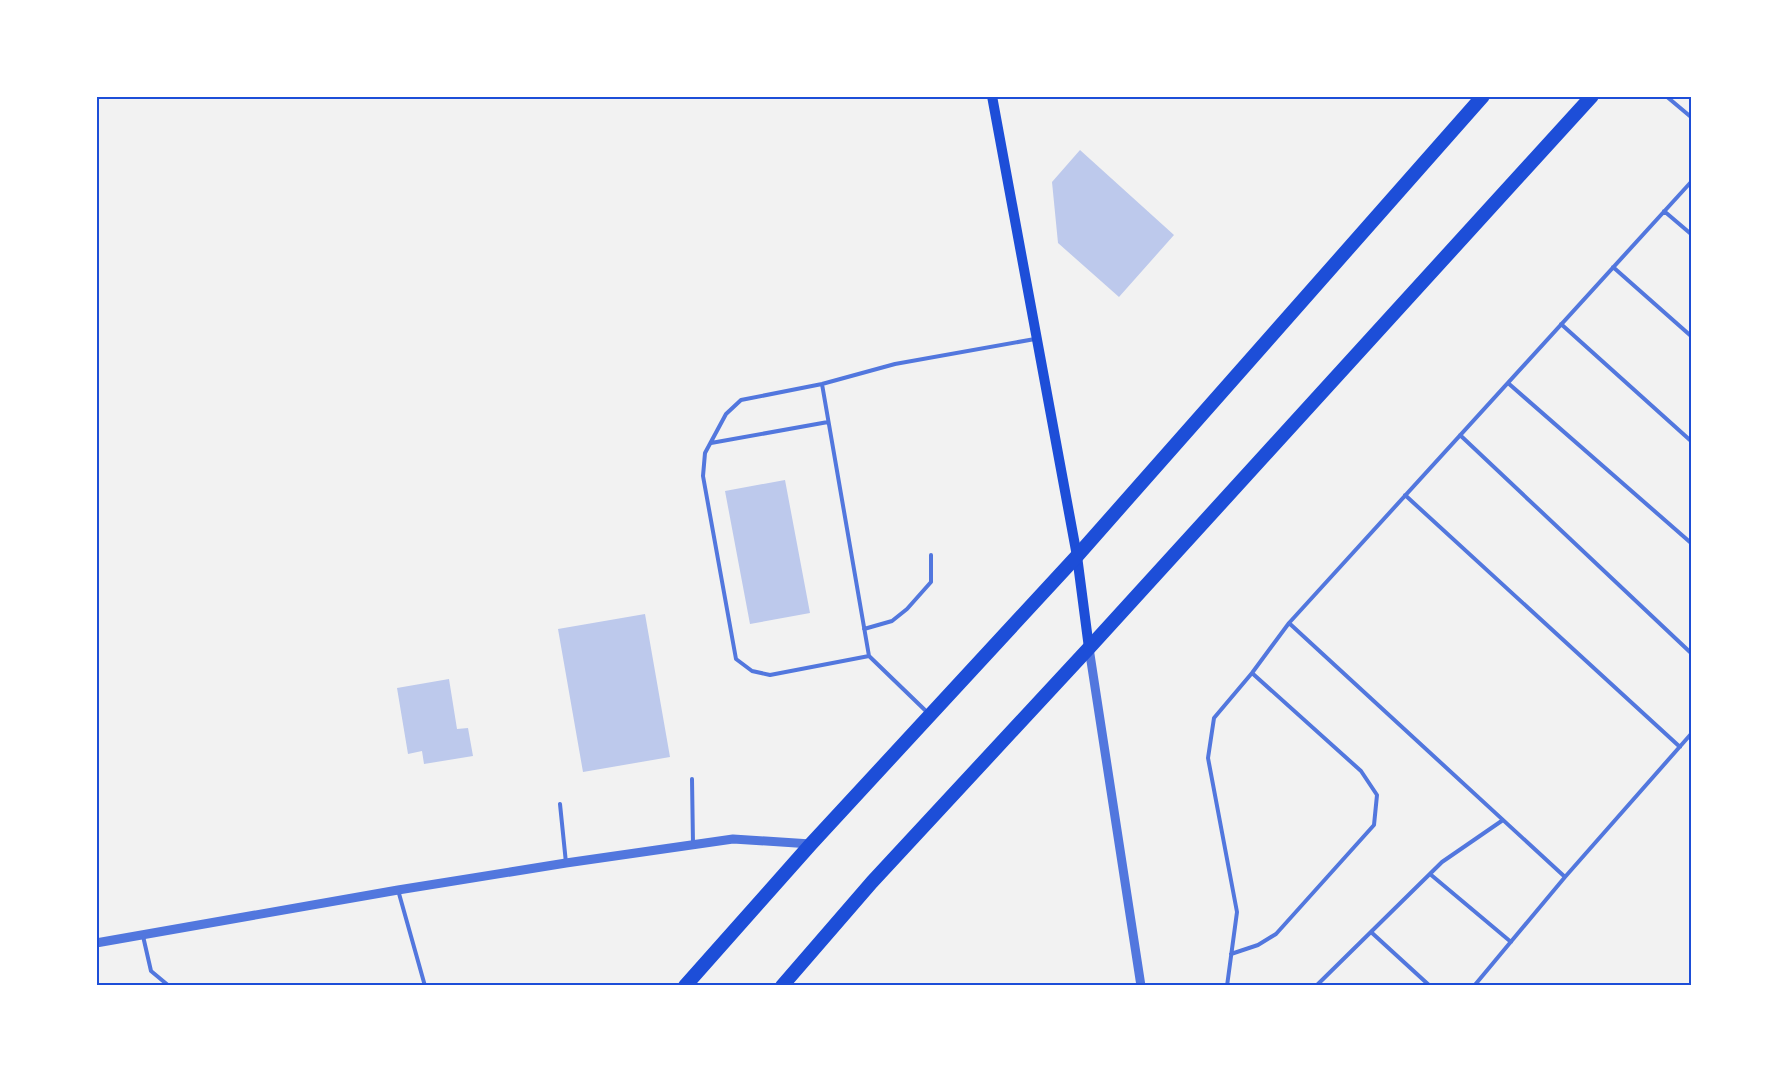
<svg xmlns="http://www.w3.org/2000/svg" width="1787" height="1082" viewBox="0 0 1787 1082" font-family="Figtree,sans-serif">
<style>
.building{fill:#bdc9ec}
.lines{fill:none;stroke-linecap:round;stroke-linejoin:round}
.service{stroke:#5277de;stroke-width:4}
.tertiary{stroke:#5277de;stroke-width:9}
.secondary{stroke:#1d4ed8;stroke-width:10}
.trunk{stroke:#1d4ed8;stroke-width:14}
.neatline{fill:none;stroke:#1d4ed8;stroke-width:2}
</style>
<rect width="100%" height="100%" fill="#f2f2f2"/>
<path class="building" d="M1080,150l94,85 -55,62 -61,-54 -6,-61z
M785,480l25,133 -60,11 -25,-133z
M645,614l25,143 -87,15 -25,-143z
M449,679l8,50 11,-1 5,28 -49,8 -2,-13 -14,3 -11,-66z"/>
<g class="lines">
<path class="service" d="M1666,96l25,21
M1664,211l27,23
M1613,267l78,69
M1561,324l130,117
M1508,383l183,160
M822,384l47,272 59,57
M1460,435l231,218
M711,443l117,-21
M1405,495l275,252
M864,629l28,-8 15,-12 24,-27v-27
M869,656l-99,19 -18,-4 -16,-12 -33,-183 2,-23 21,-39 15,-14 81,-16 73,-20 140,-25
M692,779l1,65
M560,804l6,59
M1430,874l81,68
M1565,877l-276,-254 402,-441
M398,890l27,96
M1371,932l59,54
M143,936l8,35 18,15
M1231,954l27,-9 18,-11 98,-109 3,-30 -16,-24 -109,-98
M1227,986l10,-74 -29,-154 6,-40 38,-45 37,-50
M1316,986l126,-124 61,-42
M1474,986l91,-109 126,-143"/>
<path class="tertiary" d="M1089,648l52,338
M96,943l302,-53 168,-27 167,-24 78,5"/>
<path class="secondary" d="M992,96l85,460 12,92"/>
<path class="trunk" d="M685,986l126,-142 266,-288 406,-460
M782,986l90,-104 217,-234 503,-552"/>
</g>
<rect width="1787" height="1082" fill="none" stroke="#ffffff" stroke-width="195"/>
<rect x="98" y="98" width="1592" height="886" class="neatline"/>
</svg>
